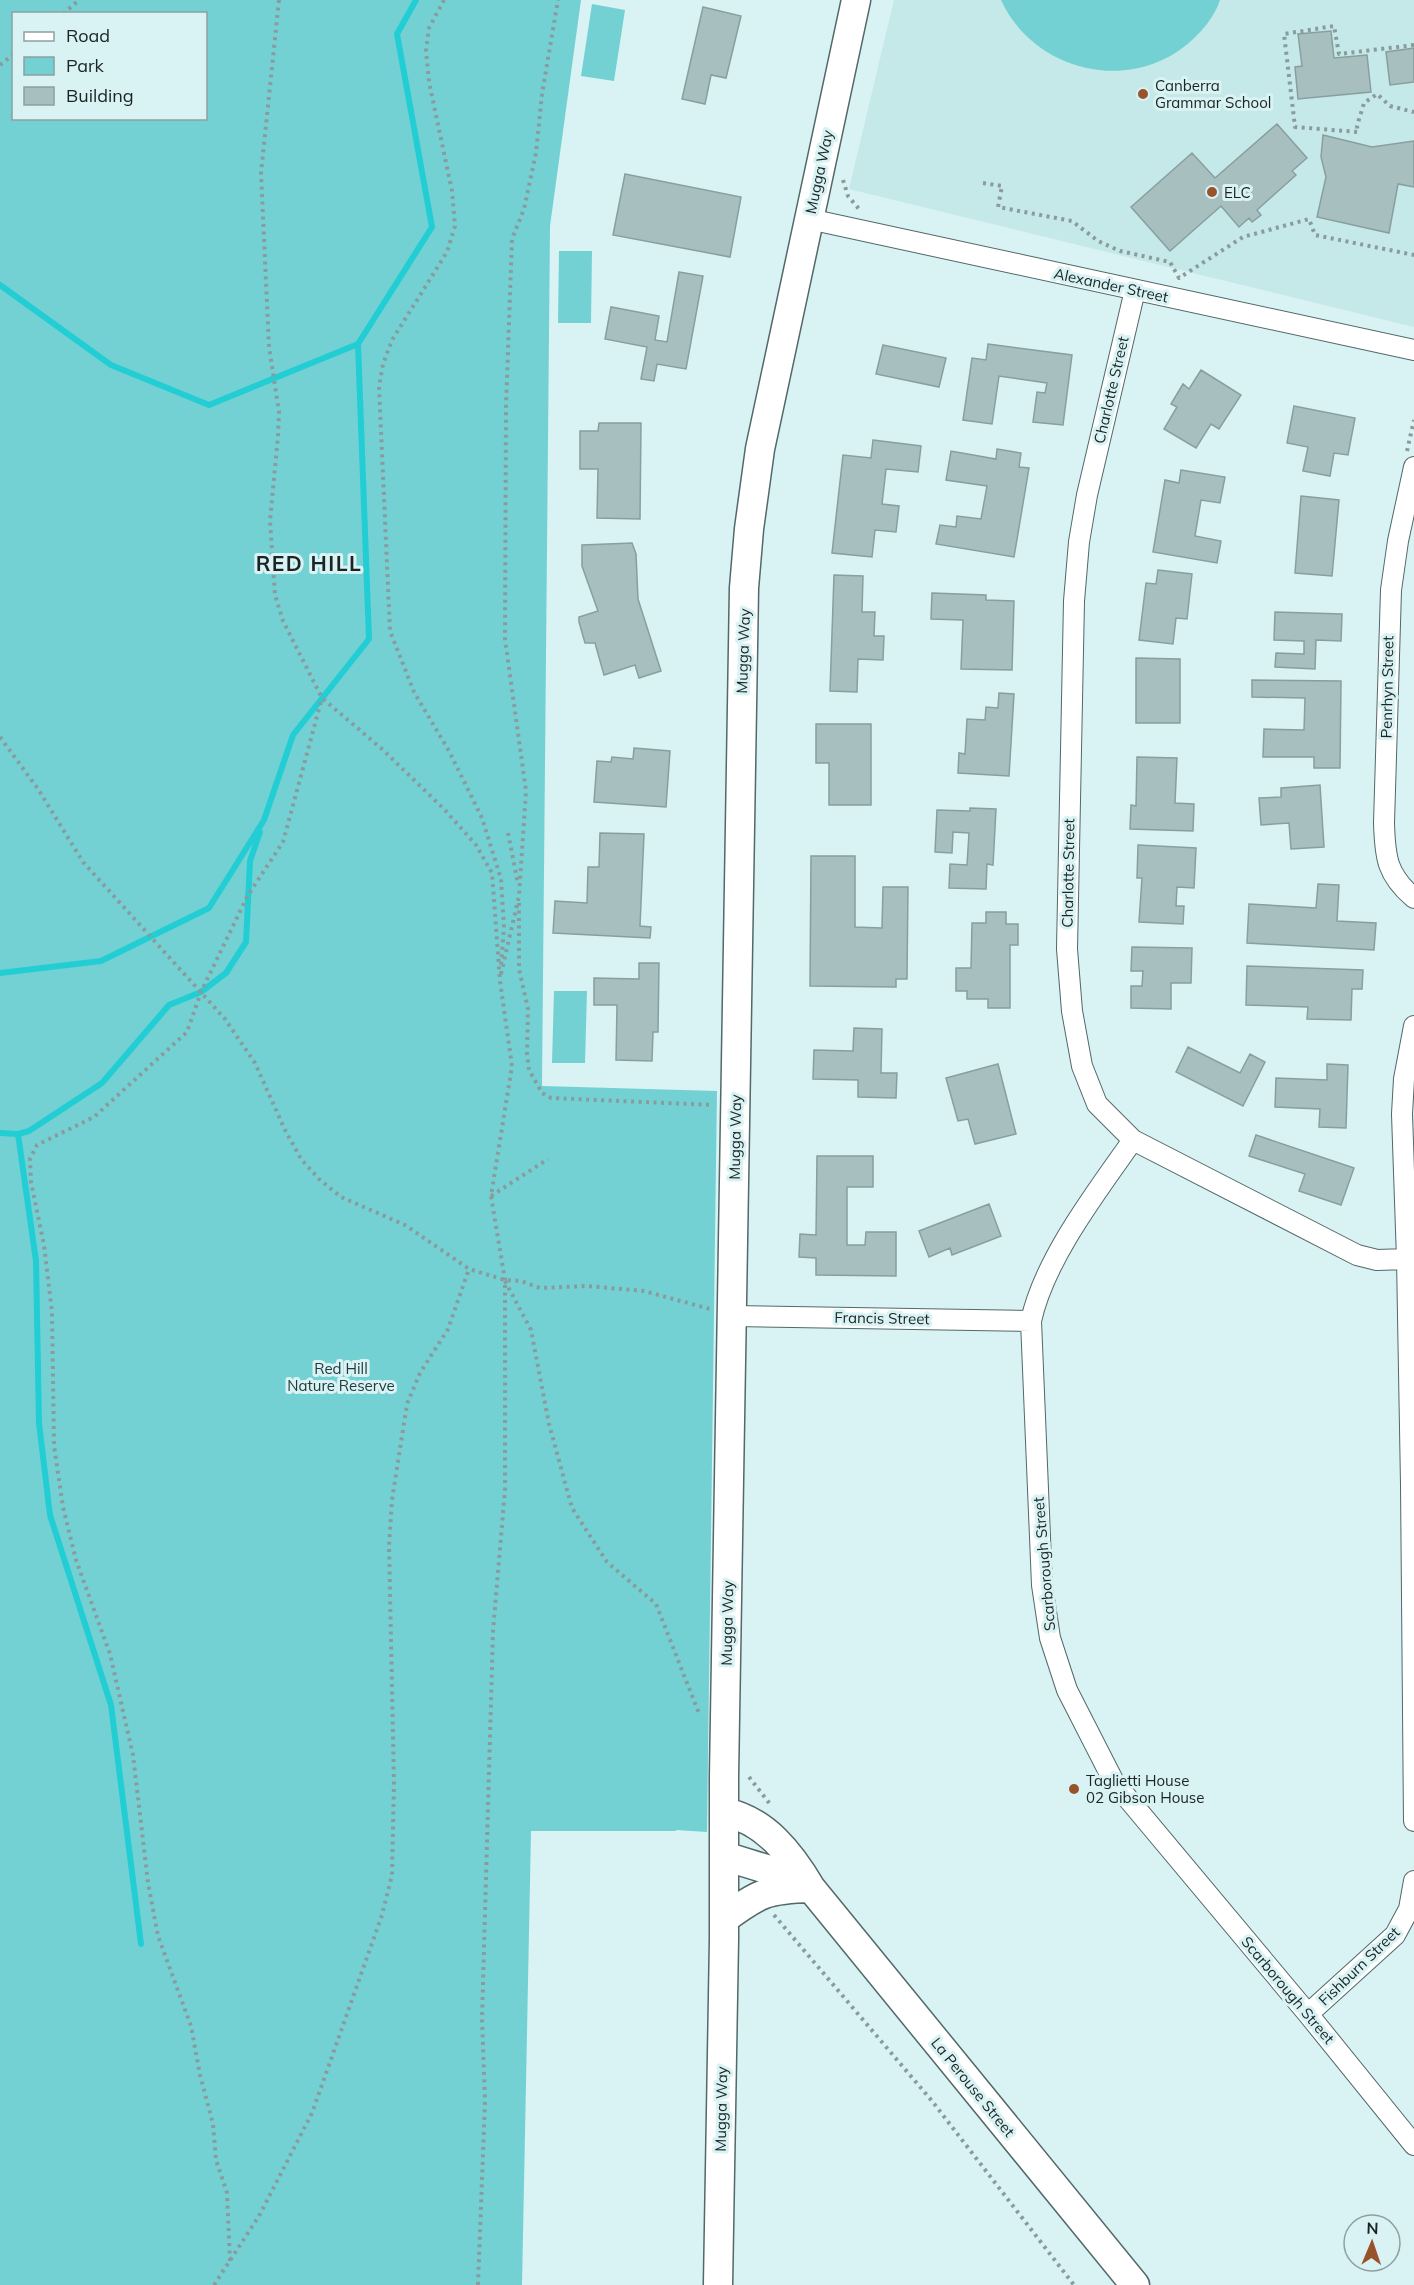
<svg xmlns="http://www.w3.org/2000/svg" width="1414" height="2285" viewBox="0 0 1414 2285" font-family="Mulish,sans-serif">
<style>
.built{fill:#c5e8e9}
.green{fill:#73d1d4;fill-rule:evenodd}
.lines{fill:none;stroke-linecap:round;stroke-linejoin:round}
.stream{stroke:#22ced4;stroke-width:6}
.building{fill:#a7bfbf;stroke:#889fa0;stroke-width:1.5}
.street-casing{stroke:#526869;stroke-width:22}
.secondary-casing{stroke:#526869;stroke-width:31}
.path{stroke:#899b9c;stroke-width:4;stroke-dasharray:3 4.5;stroke-linecap:butt}
.street{stroke:#fff;stroke-width:20}
.secondary{stroke:#fff;stroke-width:28}
.poi-dot{fill:#99532a;stroke:#d9f2f3;stroke-width:2}
.labels{text-anchor:middle;dominant-baseline:central;stroke-width:6;stroke-linejoin:round;paint-order:stroke}
.poi-label{font-size:15px;fill:#1a2424;stroke:#d9f2f3;text-anchor:start}
.street-label{font-size:15px;fill:#1a2424;stroke:#d9f2f3}
.park-label{font-size:15px;fill:#213a3b;stroke:#d9f2f3}
.district-label{font-size:21px;font-weight:bold;letter-spacing:1.5px;fill:#1a2424;stroke:#d9f2f3}
</style>
<rect width="100%" height="100%" fill="#d9f2f3"/>
<path class="built" d="M894,0h520v327l-565,-138z"/>
<path class="green" d="M0,0h581l-31,226 -8,860 175,5 -10,741 -31,-2v1h-145l-9,454h-522zM14,14h192v104h-192z
M1001,0h219c-5,16 -17,30 -29,41 -60,54 -157,31 -190,-41z
M592,4l33,6 -11,71 -33,-5z
M559,251h33l-1,72h-33z
M554,991h33l-2,72h-33z"/>
<g class="lines">
<path class="stream" d="M0,285l111,80 98,40 149,-61 74,-117 -35,-193 19,-34
M0,973l101,-12 108,-53 55,-88 29,-85 76,-96 -11,-295
M0,1133l18,1 11,-3 73,-48 67,-78 32,-13 25,-19 20,-31 4,-81 10,-29
M18,1134l18,127 3,162 11,92 61,190 30,239"/>
</g>
<path class="building" d="M703,7l38,9 -15,62 -15,-3 -6,29 -23,-5z
M1331,31l3,27 33,-3 4,37 -73,7 -3,-32 7,-1 -4,-32z
M1414,48v34l-24,3 -4,-33z
M1277,124l30,34 -15,13 4,4 -39,35 4,5 -9,7 -3,-4 -10,9 -18,-21 -51,45 -39,-44 61,-54 23,25z
M1323,135l49,12 42,-6v46l-16,-3 -9,49 -72,-16 9,-40 -5,-20z
M625,174l116,23 -11,60 -117,-22z
M679,272l24,4 -17,93 -29,-5 -3,17 -13,-2 6,-32 -42,-8 6,-32 48,9 -4,24 12,2z
M988,344l84,11 -9,70 -30,-3 4,-30 8,1 2,-10 -48,-7 -7,48 -29,-4 9,-62 14,2z
M883,345l63,13 -7,29 -63,-13z
M1201,370l40,25 -22,34 -8,-5 -15,24 -32,-19 13,-22 -6,-3 12,-20 6,5z
M1294,406l61,12 -7,37 -14,-2 -4,23 -27,-5 5,-24 -21,-4z
M599,423h42l-1,96 -43,-1 1,-49h-18v-38h18z
M873,440l48,6 -3,26 -32,-3 -4,35 17,2 -3,26 -21,-2 -3,27 -40,-4 11,-98 28,3z
M997,449l24,4 -2,14 10,1 -15,89 -78,-13 4,-19 16,2 1,-11 24,3 6,-33 -41,-6 5,-29 45,8z
M1181,470l44,7 -5,26 -19,-3 -6,36 26,5 -4,22 -64,-11 12,-72 14,3z
M1301,496l38,4 -7,76 -37,-3z
M632,543l4,11 2,45 23,72 -22,7 -4,-13 -31,10 -9,-32h-10l-6,-21v-5l19,-6 -16,-45v-21z
M1158,570l34,4 -5,45 -11,-1 -3,26 -34,-4 7,-57 10,1z
M834,575l29,1 -1,36h13l-1,24h10l-1,24 -25,-1 -1,33 -27,-1z
M932,593l54,2v5l28,1 -2,69 -51,-1 2,-49 -32,-1z
M1275,612l67,2 -1,27 -25,-1 -1,29 -40,-2 1,-14 28,1v-13l-30,-1z
M1136,658l44,1v64h-44z
M1252,680l89,1 -1,87h-26v-11h-51l1,-28 40,1 1,-32 -53,-1z
M999,693l15,1 -5,82 -51,-3 1,-20 6,1 2,-35 18,1 1,-13 12,1z
M816,724h55v81h-42v-42h-13z
M634,748l36,3 -4,56 -72,-5 3,-41 14,1 1,-5 21,2z
M1137,757l40,1 -2,45 19,1 -1,27 -63,-2 1,-24 5,1z
M1320,785l4,62 -33,2 -2,-26 -28,2 -2,-27 22,-1v-9z
M970,808l26,1 -3,56 -6,-1 -1,25 -37,-1 1,-24 17,1 2,-32 -16,-1 -1,21 -17,-1 2,-42 33,1z
M600,833l44,1 -4,92 11,1 -1,11 -97,-5 2,-32 32,2 1,-36h11z
M1138,845l58,3 -2,40 -17,-1 -1,19h8l-1,18 -44,-2 3,-44h-5z
M811,856h44v71l27,1 1,-41h25l-1,92h-11v8l-86,-1z
M1318,884l21,1 -2,36 39,2 -2,27 -127,-7 2,-39 67,4z
M986,912h20v12h12v21h-8v63h-22v-9h-21v-8h-11v-23h15l1,-45h14z
M1132,947l60,1 -1,35h-20v26l-40,-1v-22h11l1,-15h-12z
M639,963h20l-1,69h-5l-1,29 -36,-1 1,-55h-23v-27l45,1z
M1247,966l116,4 -1,19h-10l-1,31 -44,-1 1,-12 -62,-2z
M854,1028l28,1 -1,44h16l-1,25 -38,-1v-17l-45,-1 1,-29 39,1z
M1188,1047l52,26 10,-19 15,8 -22,44 -67,-34z
M998,1064l18,70 -41,10 -7,-25 -10,2 -12,-43z
M1327,1064l21,1 -2,63 -27,-1 1,-18 -45,-2 1,-29 51,2z
M1256,1135l98,33 -13,37 -42,-14 6,-17 -56,-18z
M817,1156h56v31h-26v58h18l1,-13h30v44l-80,-1v-17l-17,-1 1,-23 16,1z
M989,1204l12,32 -49,19 -2,-7 -21,9 -10,-26z"/>
<g class="lines">
<defs>
<path id="street" d="M809,219l605,131
M1135,290l-48,205 -8,47 -5,59 -7,348 5,62 10,55 15,38 36,36 224,115 20,5 30,-1
M1414,467l-16,74 -7,49 -7,233c1,35 3,52 30,75
M1414,1026l-10,53 -2,35 5,145 4,225 3,337
M1133,1140c-36,51 -89,120 -102,181l11,264 8,53 17,52 47,92 194,232 106,131
M733,1316l298,5
M1308,2014l87,-79 14,-26 5,-28"/>
<path id="secondary" d="M724,1812c41,8 67,42 87,76l324,397
M724,1856l52,16 31,14
M724,1919c35,-26 43,-30 87,-31
M718,2285l6,-346v-162l20,-1189 5,-59 11,-80 96,-449"/>
</defs>
<use href="#street" class="street-casing"/>
<use href="#secondary" class="secondary-casing"/>
<path class="path" d="M279,0l-18,173 8,174 10,65 -1,24 -8,85 5,74 8,26 39,77 60,51 62,60 32,36 16,28 8,108 12,85 -21,130 14,84v210l-12,141 -11,388 3,82 -7,184
M444,0l-15,28 -3,23 3,31 23,109 3,35 -8,26 -55,88 -9,24 -4,22 11,245 24,61 35,59 33,67 19,61 3,48 -3,39
M63,14l16,-14
M1414,45l-75,9 -5,-28 -50,8 11,93 63,5 -1,-6 7,-23 13,-9 13,12 24,6
M0,65l14,-11
M843,180l5,16 11,13
M983,183l19,3 -4,21 74,14 26,20 22,10 50,11 9,16 64,-41 66,-18 6,16 99,20
M1407,451l7,-31
M0,737l38,52 45,73 142,157 30,44 30,67 16,29 18,20 22,18 64,28 64,44 36,11 16,1 19,7 47,-2 57,5 66,18
M508,833l10,51
M519,903v66l9,40 -1,45 2,16 13,23 9,5 162,7
M501,974l18,-78 7,-105 -21,-152 1,-233 6,-167 12,-30 12,-56 6,-59 16,-94
M491,1196l57,-37
M505,1281l26,49 18,94 23,84 35,54 49,42 44,112
M749,1777l21,27
M774,1915l158,186 142,184
M230,2261l-3,-68 -11,-33 -3,-36 -13,-49 -9,-49 -33,-90 -10,-53 -15,-128 -23,-101 -34,-94 -13,-53 -9,-61 -2,-134 -8,-67 -13,-63 -1,-23 7,-14 57,-28 93,-85 14,-40 47,-97 35,-53 39,-144
M214,2285l45,-69 53,-103 70,-198 10,-40 2,-92 -5,-238 3,-45 15,-96 13,-31 28,-44 21,-60"/>
<use href="#street" class="street"/>
<use href="#secondary" class="secondary"/>
</g>
<g class="poi-dot">
<circle cx="1143" cy="94" r="6"/>
<circle cx="1212" cy="192" r="6"/>
<circle cx="1074" cy="1789" r="6"/>
</g>
<g class="labels">
<g class="poi-label">
<text x="1155" y="85">Canberra<tspan x="1155" dy="17">Grammar School</tspan></text>
<text x="1224" y="192">ELC</text>
<text x="1086" y="1780">Taglietti House<tspan x="1086" dy="17">02 Gibson House</tspan></text>
</g>
<g class="street-label">
<text transform="translate(819 172) rotate(-78)">Mugga Way</text>
<text transform="translate(1111 285) rotate(12)">Alexander Street</text>
<text transform="translate(1111 390) rotate(-77)">Charlotte Street</text>
<text transform="translate(743 651) rotate(-88)">Mugga Way</text>
<text transform="translate(1387 687) rotate(-89)">Penrhyn Street</text>
<text transform="translate(1068 873) rotate(-89)">Charlotte Street</text>
<text transform="translate(735 1137) rotate(-89)">Mugga Way</text>
<text transform="translate(882 1318) rotate(1)">Francis Street</text>
<text transform="translate(1044 1564) rotate(-95)">Scarborough Street</text>
<text transform="translate(727 1623) rotate(-89)">Mugga Way</text>
<text transform="translate(1359 1966) rotate(-44)">Fishburn Street</text>
<text transform="translate(1288 1990) rotate(50)">Scarborough Street</text>
<text transform="translate(973 2087) rotate(51)">La Perouse Street</text>
<text transform="translate(721 2109) rotate(-89)">Mugga Way</text>
</g>
<g class="park-label">
<text x="341" y="1368">Red Hill<tspan x="341" dy="17">Nature Reserve</tspan></text>
</g>
<g class="district-label">
<text x="309" y="563">RED HILL</text>
</g>
</g>
<rect x="12" y="12" width="195" height="108" fill="#d9f2f3" stroke="#8da0a0" stroke-width="1.5"/>
<rect x="24" y="32" width="30" height="9" fill="#ffffff" stroke="#8da0a0" stroke-width="1.5"/>
<text x="66" y="42" font-size="18" fill="#1a2424">Road</text>
<rect x="24" y="57" width="30" height="18" fill="#73d1d4" stroke="#8da0a0" stroke-width="1.5"/>
<text x="66" y="72" font-size="18" fill="#1a2424">Park</text>
<rect x="24" y="87" width="30" height="18" fill="#a7bfbf" stroke="#8da0a0" stroke-width="1.5"/>
<text x="66" y="102" font-size="18" fill="#1a2424">Building</text>
<g transform="translate(1372 2243) rotate(2)"><circle r="28" fill="#d9f2f3" stroke="#8da0a0" stroke-width="1.5"/>
<path d="M0-4.5L10 22L0 15L-10 22Z" fill="#99532a"/>
<text y="-9" font-size="16" font-weight="bold" text-anchor="middle" fill="#1a2424">N</text>
</g>
</svg>
